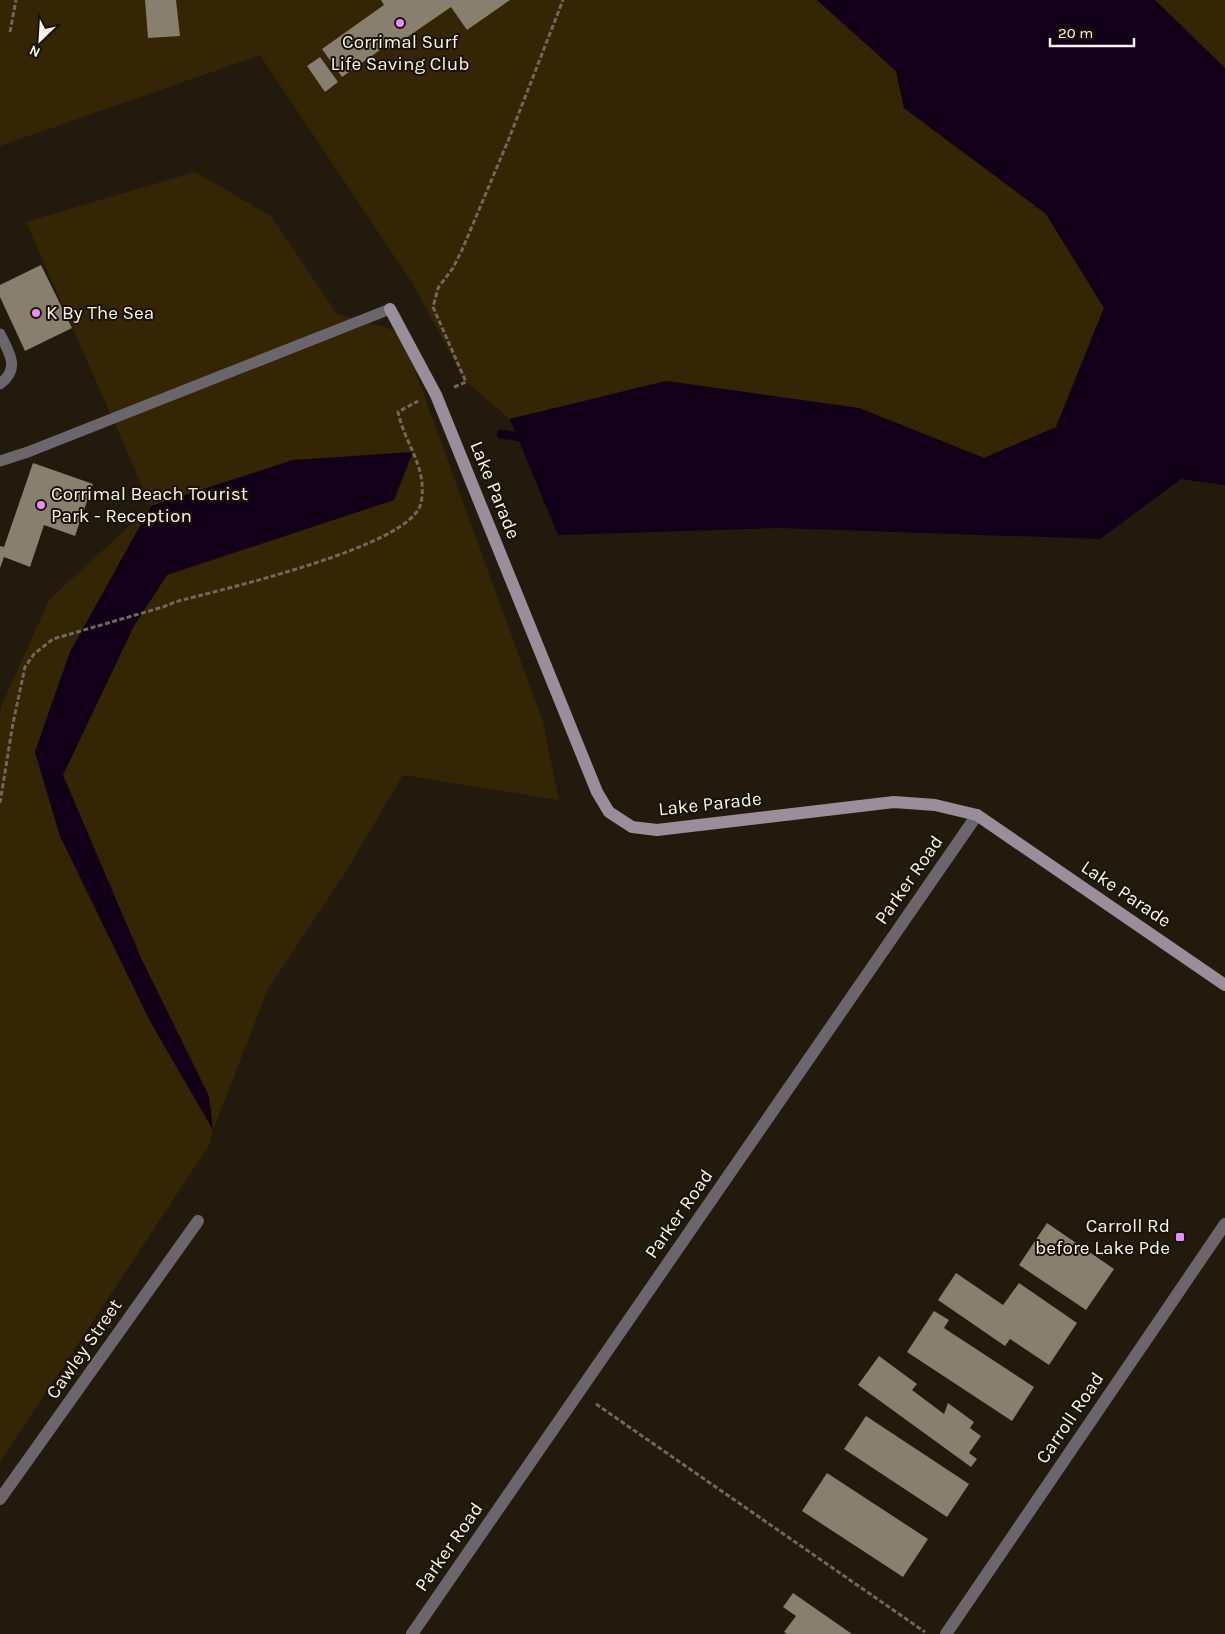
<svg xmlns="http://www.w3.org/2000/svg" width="1225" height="1634" viewBox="0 0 1225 1634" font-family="Karla,sans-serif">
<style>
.green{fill:#342505;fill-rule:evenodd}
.water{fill:#110017}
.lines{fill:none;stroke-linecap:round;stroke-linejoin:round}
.stream{stroke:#110017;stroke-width:9}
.building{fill:#887f6e}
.path{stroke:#6f685c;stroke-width:3;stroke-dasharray:5 2.5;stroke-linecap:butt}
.service{stroke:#6b656c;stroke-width:11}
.minor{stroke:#6b656c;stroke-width:12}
.secondary{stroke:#988f9a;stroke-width:12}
.poi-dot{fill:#e98dfe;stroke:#191205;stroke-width:2}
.labels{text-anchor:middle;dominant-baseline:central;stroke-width:4;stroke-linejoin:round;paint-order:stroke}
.poi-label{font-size:19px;fill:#f9f4eb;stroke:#191205;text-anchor:start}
.street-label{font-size:19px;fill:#f9f4eb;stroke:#191205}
</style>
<rect width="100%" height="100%" fill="#221b0d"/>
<path class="green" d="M0,0h817l79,71 8,37 142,106 58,94 -48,119 -72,31 -125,-50 -193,-27 -156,38 -45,-38 -52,-97 -153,-229 -260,91z
M1145,0h80v86z
M195,172l76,44 66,98 64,18 142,390 16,78 -156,-25 -60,101 -75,113 -55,141 -3,14 -210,318v-748l1,-7 48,-107 102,-94 -125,-284zM293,460l-126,115 -28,38 -76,162 147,349 -60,-103 -90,-185 -25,-84 35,-100z"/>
<path class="water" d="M817,0h338l70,68v417l-44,-6 -81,60 -320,-11 -222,7 -48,-116 156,-38 193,27 125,50 72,-31 48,-119 -58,-94 -142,-106 -8,-37z
M413,452l-19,48 -227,75 -33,51 -71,149 78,183 68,138 4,34 -63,-109 -90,-185 -25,-84 35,-100 81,-146 142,-46z"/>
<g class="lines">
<path class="stream" d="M501,434l27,4"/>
</g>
<path class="building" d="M145,0h31l4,36 -32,2z
M381,0h129l-43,30 -16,-23 -61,42 -3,-4 -45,32 -20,-28 62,-44z
M320,57l18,25 -13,10 -18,-26z
M41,265l31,63 -47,23 -25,-54v-12z
M33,463l60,21 -18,52 -31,-11 -14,42 -26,-10 -4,11v-22l4,1z
M1047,1223l67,46 -28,41 -67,-45z
M956,1273l47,32 16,-22 58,40 -28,42 -39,-26 -5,7 -67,-46z
M934,1311l15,9 -5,8 90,59 -22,34 -105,-69z
M879,1356l38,28 -5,6 32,24 4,-11 26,19 -4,6 11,8 -12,17 8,6 -6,8 -113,-82z
M866,1416l103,68 -22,33 -103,-68z
M827,1473l101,66 -25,38 -101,-66z
M793,1593l59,41h-65l-3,-2 12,-16 -13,-9z"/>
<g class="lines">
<path class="path" d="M10,32l6,-32
M454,387l12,-5 -33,-75 5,-19 15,-20 9,-18 46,-109 55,-141
M0,803l13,-80 12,-56 9,-13 19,-15 110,-32 12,-5c43,-12 237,-55 246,-99 7,-36 -16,-58 -23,-91l20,-11
M596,1404l329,228"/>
<path class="service" d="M0,334c9,19 21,34 0,50
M0,461l28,-9 362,-143"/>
<path class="minor" d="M0,1499l198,-278
M412,1634l565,-819
M946,1634l279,-410"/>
<path class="secondary" d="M390,309l46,86 161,397 12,20 23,15 25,3 237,-28 41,3 42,10 248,170"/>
</g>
<g class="poi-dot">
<circle cx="400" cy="23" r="5"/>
<circle cx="36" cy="313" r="5"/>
<circle cx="41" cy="505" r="5"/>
<rect x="1175" y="1232" width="10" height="10" rx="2.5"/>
</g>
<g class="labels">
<g class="poi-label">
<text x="400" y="42" text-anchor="middle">Corrimal Surf<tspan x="400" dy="22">Life Saving Club</tspan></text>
<text x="46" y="313">K By The Sea</text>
<text x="51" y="494">Corrimal Beach Tourist<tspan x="51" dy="22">Park - Reception</tspan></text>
<text x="1170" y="1226" text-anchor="end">Carroll Rd<tspan x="1170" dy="22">before Lake Pde</tspan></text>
</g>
<g class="street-label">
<text transform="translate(495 490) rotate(68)">Lake Parade</text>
<text transform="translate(710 804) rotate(-6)">Lake Parade</text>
<text transform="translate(909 880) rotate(-55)">Parker Road</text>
<text transform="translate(1126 894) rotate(34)">Lake Parade</text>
<text transform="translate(679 1214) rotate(-55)">Parker Road</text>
<text transform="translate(84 1349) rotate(-55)">Cawley Street</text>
<text transform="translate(1070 1418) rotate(-56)">Carroll Road</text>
<text transform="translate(449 1547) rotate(-55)">Parker Road</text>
</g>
</g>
<g transform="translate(40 40) rotate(205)" stroke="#191205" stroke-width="4" paint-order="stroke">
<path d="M0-4L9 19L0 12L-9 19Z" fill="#f9f4eb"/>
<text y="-8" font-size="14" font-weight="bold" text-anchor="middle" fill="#f9f4eb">N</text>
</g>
<path d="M1050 38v8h84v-8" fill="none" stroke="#f9f4eb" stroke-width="2.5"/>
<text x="1058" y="38" font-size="15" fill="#f9f4eb" stroke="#191205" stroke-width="4" paint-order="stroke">20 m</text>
</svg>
